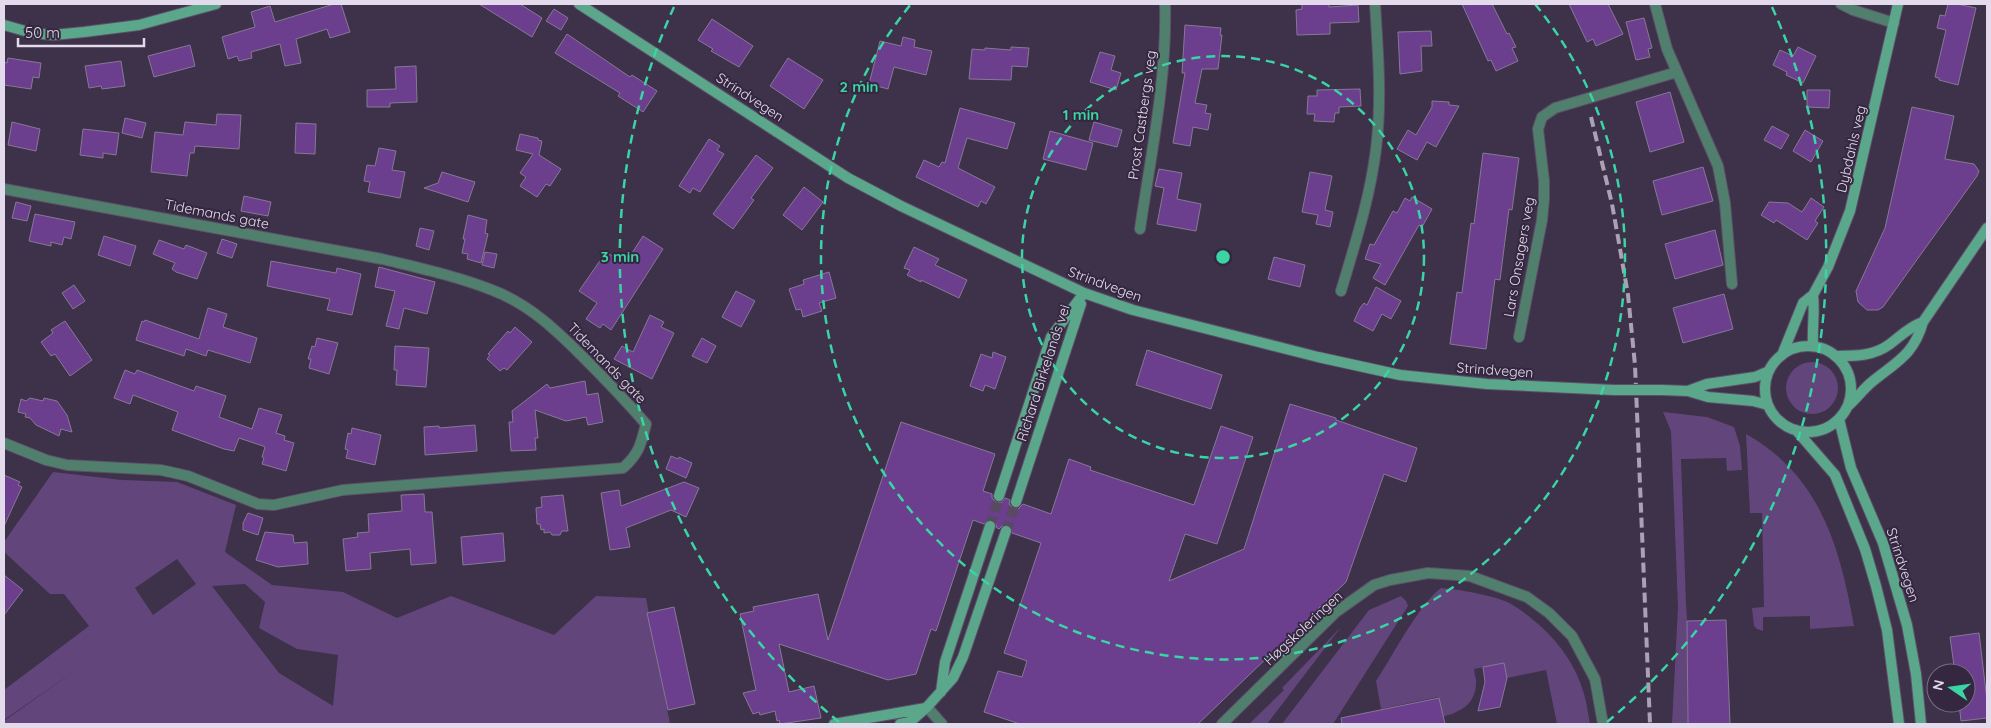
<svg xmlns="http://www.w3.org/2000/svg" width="1991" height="728" viewBox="0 0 1991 728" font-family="Quicksand,sans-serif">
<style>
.green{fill:#62467b;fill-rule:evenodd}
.building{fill:#6b3f8d;stroke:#877895}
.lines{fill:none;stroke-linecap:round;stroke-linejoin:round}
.secondary-tunnel{stroke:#574a62;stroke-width:10;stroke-dasharray:10 5;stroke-linecap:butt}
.street-casing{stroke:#5c5067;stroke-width:12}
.secondary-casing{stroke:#5c5067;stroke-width:12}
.street{stroke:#517f6d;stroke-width:10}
.secondary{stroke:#5ba78b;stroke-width:10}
.rail{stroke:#aba1b4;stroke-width:4;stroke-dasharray:10 5;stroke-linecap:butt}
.secondary-bridge-casing{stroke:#5c5067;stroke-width:12;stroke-linecap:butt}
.secondary-bridge{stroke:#5ba78b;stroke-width:10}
.ring{fill:none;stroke:#3ad4a5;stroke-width:2.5;stroke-dasharray:9 6}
.labels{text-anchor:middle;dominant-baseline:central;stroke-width:4;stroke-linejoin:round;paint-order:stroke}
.street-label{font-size:14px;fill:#e3dbeb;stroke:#34273f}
.centre{fill:#3ad4a5;stroke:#34273f;stroke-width:2.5}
.ring-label{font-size:15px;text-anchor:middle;font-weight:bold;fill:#3ad4a5;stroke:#34273f;stroke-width:4;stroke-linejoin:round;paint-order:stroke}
</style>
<rect width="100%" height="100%" fill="#3e314a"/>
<path class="green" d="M1786 388a26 26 0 1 1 52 0a26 26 0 1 1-52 0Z
M1663,412l44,5 27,10 6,19 2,24 -15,1 -1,-13 -45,1 5,145 5,71h-4l1,49h-16l6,-117 -7,-176z
M1746,434c75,42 94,114 108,192l-44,3v-13l-47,1v14l-6,-2 -3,-3 -2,-18 12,-1 -2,-94h-12z
M53,472l69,8 55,2 59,23 -11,47 47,33 71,7 54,26 54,-22 103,39 42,-39 50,2 24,126h-666v-3l72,-51 -72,50v-30l85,-64 -25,-32h-14l-46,-42v-10zM177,559l19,25 -43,31 -18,-27zM245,584l20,18 -6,26 38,21 41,6 -5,51 -54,-33 -67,-87z
M1441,588c16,1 57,8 70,16 33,20 63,52 73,90 3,10 4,20 6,30h-33l-11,-54 -39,8 -3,-15 -30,6c0,5 3,11 2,15 -1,21 -16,28 -34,33l-4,-20 -57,12 -5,-28c16,-24 43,-77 65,-93z
M1401,596l5,5 2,5 -75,118h-51l87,-114z
M1341,627l-74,97h-18l35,-34 -2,-2z"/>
<path class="building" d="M334,4h7l9,28 -20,6 -3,-9 -31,10 5,24 -16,3 -5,-22 -29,8 1,6 -13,3 -2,-5 -9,3 -6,-22 33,-10 -4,-15 19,-6 5,16z
M479,4h41l22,14 -10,19z
M1302,4h27v3l29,-2 1,17 -29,1v11l-33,1 -1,-25 6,-1z
M1462,4h30l15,30 2,-1 7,14 -4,1 6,13 -22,10 -5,-11 -3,1z
M1569,4h39l15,30 -27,12 -3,-7 -6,3z
M1948,4h9l19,4 -18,77 -19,-5v-2l-4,-1 11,-47 -9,-2 3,-13 5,1z
M554,9l14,9 -7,12 -15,-9z
M1644,18l8,30 -4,1 2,8 -14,3 -10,-38z
M712,19l41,27 -14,21 -28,-16 2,-2 -15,-9z
M1185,25l36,3 -1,7h2l-4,34h-16l-7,34 12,2 -2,8 6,1 -3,16 -15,-3 -3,19 -17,-3 12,-70h-3z
M1431,31l1,15h-11l1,25 -22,3 -2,-42z
M567,34l63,43 2,-2 25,16 -14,21 -25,-16 2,-3 -65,-40z
M903,37l12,3 -1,7 18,4 -6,24 -32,-8 -6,22 -19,-5 11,-43 21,5z
M190,45l5,21 -41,11 -6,-21z
M1011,47l18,1 -2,19 -15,-1 -1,14 -42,-1 3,-30 13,1v-2l26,2z
M1798,47l18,9 -13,27 -17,-8 1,-3 -14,-7 7,-15 13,6z
M1100,52l15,4 -4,14 10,3 -5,17 -26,-8z
M8,58l33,5 -2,15 -6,-1 -2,12 -27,-4v-23l3,1z
M788,58l35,22 -19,29 -34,-23z
M121,61l4,25 -23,3 -1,-3 -12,2 -4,-22z
M416,66l1,36 -27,1v4h-23v-17l29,-1 -1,-22z
M1360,89l1,17 -22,1v6h-4l-1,9 -20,-1 1,-7h-8l1,-18h9v-6z
M1807,90h23l-1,18 -22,-1z
M1670,92l14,50 -34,10 -14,-50z
M1432,101l17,1v3l10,1 -23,41 -9,-5 -10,18 -20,-11 11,-19 8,5 16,-28z
M1912,107l42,9 -9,43 29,5 5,7 -2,5 -94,131 -5,3h-11l-9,-8 -2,-11 29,-63z
M960,108l55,15 -8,26 -40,-11 -9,30 37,19 -9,17 -5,-3 -3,6 -62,-30 8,-17 15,7 3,-5 3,1z
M217,114l24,1 -2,34 -44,-3 -1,7h-4l-3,23 -36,-4 4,-40 28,3 2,-13 31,3z
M125,118l21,5 -4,15 -20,-5z
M12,122l28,7 -4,22 -28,-6z
M1094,122l28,8 -5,17 -28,-7z
M296,123l20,1 -1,30 -20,-1z
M1772,126l17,9 -8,14 -17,-9z
M83,129l36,4 -3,22 -13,-2v5l-23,-3z
M1805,130l18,11 -12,21 -18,-11z
M1050,131l43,12 -7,27 -43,-11z
M520,134l18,4v2l4,1 -3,14 22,14 -11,17 -4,-2 -9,13 -17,-11 6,-9 -6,-4 13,-19 -17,-4z
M709,139l11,7 -3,4 7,4 -24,38 -7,-4 -3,5 -11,-7z
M379,148l17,3 -4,19 13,2 -5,26 -32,-6 2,-10 -6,-1 3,-16 8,1z
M1483,153l36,5 -7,52 -3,-1 -9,71 -5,-1 -9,70 -36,-5 7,-52 5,1 9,-70 3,1z
M756,155l17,13 -22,30 3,2 -21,29 -20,-15z
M1703,167l10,34 -51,14 -9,-34z
M1159,169l23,4 -5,26 24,5 -5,27 -39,-7 7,-36 -9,-2z
M442,172l33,10 -7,20 -44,-14 14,-5z
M1310,172l22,4 -7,34 8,2 -3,15 -14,-3 2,-9 -16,-3z
M804,187l19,15 -21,28 -19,-15z
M244,196l27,6 -3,14 -27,-5z
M1412,197l20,12 -10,18 -3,-2 -34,60 -12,-7 8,-14 -16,-5 5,-15 4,1 19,-34 4,2 8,-15 5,3z
M1811,198l13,9 -9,14 3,2 -11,17 -31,-20 -2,3 -13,-8 8,-13 19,1 14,9z
M16,202l15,4 -4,15 -15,-3z
M35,214l40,8 -4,17 -7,-2 -2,8 -11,-3v4l-22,-5z
M468,215l19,5 -2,13 3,1 -7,29 -14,-4 1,-5 -6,-1 3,-14h-2z
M420,228l14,3 -5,19 -13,-4z
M1715,230l8,35 -48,14 -10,-35z
M104,236l32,10 -6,20 -32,-11z
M643,236l20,13 -52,81 -8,-6 -3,4 -14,-9 11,-16 -18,-12 27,-39 19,12z
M222,239l15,5 -5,14 -15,-5z
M159,240l25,9 2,-4 21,8 -10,26 -21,-7 -4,-3 3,-6 -22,-9z
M914,247l25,12 -4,6 32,15 -8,18 -38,-18v2l-14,-7 3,-5 -6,-2z
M485,252l12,2 -3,14 -12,-3z
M1274,257l31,8 -5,22 -32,-8z
M271,261l65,12 1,-5 24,6 -9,41 -25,-5 3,-11 -63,-13z
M379,267l56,15 -8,32 -23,-6 -5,21 -13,-3 9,-35 -20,-4z
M829,272l7,26 -17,5 3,8 -19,6 -2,-8 -5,1 -7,-21 15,-5 -1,-4z
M74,285l11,16 -12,8 -11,-16z
M1376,287l25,14 -10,18 -9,-5 -9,17 -19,-10 6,-13 4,-5 3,2z
M736,291l19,10 -14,26 -19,-10z
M1724,294l9,35 -50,14 -10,-35z
M208,308l19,6 -4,13 34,11 -7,25 -42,-13 -2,6 -20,-7 -2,7 -48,-16 6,-19 2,1 1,-2 54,19z
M650,315l14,7 -3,5 13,6 -22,46 -38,-20 8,-13 11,6z
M65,321l27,39 -22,16 -15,-22 -4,2 -10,-14 12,-9 -2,-3z
M515,327l17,15 -25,28 -3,-2 -4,3 -13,-12 3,-4 -2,-1 20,-23 2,2z
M317,338l21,5 -9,31 -20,-6 2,-9h-3l4,-13 3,1z
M702,338l14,8 -9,17 -15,-7z
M395,346l34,2 -3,39 -30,-2 1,-15h-3z
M1147,350l75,25 -11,34 -75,-24z
M993,352l13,5 -11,32 -10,-4 -2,6 -13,-5 11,-32 11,4z
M125,370l10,4 2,-4 57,21 2,-5 30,10 -7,21 33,12 7,-21 23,7 -6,18 9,3 -1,4 10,3 -8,28 -24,-7 2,-6 -2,-1 3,-10 -2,-1 -24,-8 -5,13 -10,-2 -52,-19 6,-18 -45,-17 -3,9 -16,-6z
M585,381l2,14 11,-2 5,29 -15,3 -2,-8 -20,4 -31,-11 3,28h-3l1,12 -25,1 -2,-29h4l-1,-11 35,-27 3,4z
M30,398l13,3 1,-3 13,3 10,14 5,17 -11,-3 -2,7 -23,-11 -6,-7 -5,-1 1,-3 -8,-2 3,-13 5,2z
M1290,404l46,14v2l81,28 -11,34 -22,-8 -38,108 -148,142h-178l-36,-12 14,-41 24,6 5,-16 -23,-8 37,-110 -29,-10 -1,-6 -3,-3 -6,2 -3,3 -2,-1 -2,-6 -6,-3 -5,5 -11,-4 -37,111 -5,-2 -15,45 -28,6 -109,-36 10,48 25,-6 7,32 -41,6 -1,-4 -2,1 -2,-10 -15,4 -1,-3 -6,2 -10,-21 13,-3 -16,-76 14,-3 -1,-4 65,-13 10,46 73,-218 94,32 -12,37 9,3v4l4,4 5,1 4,-5 5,2 -1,4 4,4 5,1 5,-5 28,10 18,-55 22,8 -1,3 104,35 27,-79 32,11 -36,107 -32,-10 -16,47 75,-32z
M475,425l2,26 -52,4 -1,-28 15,-1v2z
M352,428l29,7 -6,30 -29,-7 2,-8 -3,-1 3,-16 3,1z
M671,456l7,3 1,-2 13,6 -6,15 -20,-9z
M4,475l16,7 -2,3 4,2 -18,39z
M684,482l15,6 -13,29 -15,-7 -45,18 4,19 -20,3 -9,-57 18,-3 2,16z
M424,494l1,18h7l4,51 -25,2 -1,-16 -40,4 1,16 -25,2 -3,-32 15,-2 -1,-4 12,-1 -1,-18 34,-3 -1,-16z
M563,495l5,36h-6l-2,4h-8l-2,-3 -6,1v-4l-3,1 -1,-6h-3l-1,-16 6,-1 -1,-10z
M248,513l15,5 -5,17 -15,-5v-7z
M265,532l28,3 1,8 13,-1 1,22 -30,3 -22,-7z
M503,533l2,28 -42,4 -2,-28z
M4,575l19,15 -19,25z
M674,607l21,97 -27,6 -21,-97z
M1726,620l4,104h-42l-1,-103z
M1979,633l8,67v18l-26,3 -2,-18h7v-30h-11l-5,-36z
M1504,663l3,15 -7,29 -22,4 7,-29 -2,-15z
M1439,698l6,26h-103l-1,-6z"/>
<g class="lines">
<path class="secondary-tunnel" d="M990,526l9,-30
M1006,531l10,-29"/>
<defs>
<path id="street" d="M1655,4l12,45 51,117 7,37 7,81
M1841,4l12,6 41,13
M4,189l378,70c37,9 75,17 110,31 37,14 64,40 91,67 22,22 43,44 63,67 -5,20 -7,30 -23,44l-280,22 -69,15 -16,-1 -70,-28 -27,-6 -94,-5 -21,-5 -42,-17
M1140,229c11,-75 27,-149 25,-225
M1341,291c14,-47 29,-93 35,-142 6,-48 2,-97 -1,-145
M1519,337l23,-117 2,-21v-18l-6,-52 4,-12 13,-9 122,-36
M927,707l15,17
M1222,724l114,-112 38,-27 16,-5 38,-7 42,3 57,21 22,16 23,23 23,43 8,45"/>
<path id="secondary" d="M579,4l269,174 53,28 183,87 49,17 185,47 82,18 87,9 127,6
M4,25l28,8 21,2 31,-3 55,-7 77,-21
M1813,295c2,17 -1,33 0,51
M1765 389a43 43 0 1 1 86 0a43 43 0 1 1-86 0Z
M1782,355l21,-52 10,-8 15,-28 22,-56 48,-207
M1837,356c19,0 37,0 53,-12 12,-9 19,-17 33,-22
M1662,390l26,1 20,6 45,4 15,4
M1688,391l19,-7 48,-7 14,-6
M1848,406c9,-8 16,-18 25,-25 25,-20 41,-27 50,-59l64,-94
M1839,419l12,49 32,75 24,82 9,49 5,50
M1796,430l39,45 30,74 11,37 11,44 12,94
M999,496l52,-159 33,-44
M1016,502l65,-198
M941,692l4,-30 45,-136
M834,724l92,-16
M900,724l10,-2 17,-15 26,-29 10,-21 43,-126"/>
</defs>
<use href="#street" class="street-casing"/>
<use href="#secondary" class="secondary-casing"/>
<use href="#street" class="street"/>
<use href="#secondary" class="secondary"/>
<path class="rail" d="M1591,117l21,87 7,39 9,52 7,70 15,359"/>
<defs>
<path id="secondary-bridge" d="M1614,390h48"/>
</defs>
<use href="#secondary-bridge" class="secondary-bridge-casing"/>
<use href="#secondary-bridge" class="secondary-bridge"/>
</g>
<g class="ring">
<circle cx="1223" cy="257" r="201"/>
<path d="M1535 4A402 402 0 1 1 911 4"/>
<path d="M839 722A603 603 0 0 1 674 7M1772 7A603 603 0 0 1 1607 722"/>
</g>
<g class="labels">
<g class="street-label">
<text transform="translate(750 97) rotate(33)">Strindvegen</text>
<text transform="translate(1142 115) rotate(-82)">Prost Castbergs veg</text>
<text transform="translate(1851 149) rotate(-77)">Dybdahls veg</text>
<text transform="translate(217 214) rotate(11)">Tidemands gate</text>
<text transform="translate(1519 257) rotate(-80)">Lars Onsagers veg</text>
<text transform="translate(1105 284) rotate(20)">Strindvegen</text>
<text transform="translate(607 363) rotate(46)">Tidemands gate</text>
<text transform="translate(1495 370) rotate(4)">Strindvegen</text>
<text transform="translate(1043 373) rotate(-72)">Richard Birkelands vei</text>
<text transform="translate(1903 565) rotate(72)">Strindvegen</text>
<text transform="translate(1303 628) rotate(-43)">Høgskoleringen</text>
</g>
</g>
<circle cx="1223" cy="257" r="8" class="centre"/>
<g class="ring-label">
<text x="859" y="92">2 min</text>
<text x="1081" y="120">1 min</text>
<text x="620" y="262">3 min</text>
</g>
<rect width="1991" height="728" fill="none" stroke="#e3dbeb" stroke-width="10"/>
<g transform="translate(1951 688) rotate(283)"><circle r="24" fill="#34273f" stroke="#7a6f84"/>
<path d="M0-4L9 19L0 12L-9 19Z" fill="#3ad4a5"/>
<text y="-8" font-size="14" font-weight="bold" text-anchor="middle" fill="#e3dbeb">N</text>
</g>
<path d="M18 38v8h126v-8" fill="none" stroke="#e3dbeb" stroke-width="2.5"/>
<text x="25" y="38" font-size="15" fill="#e3dbeb" stroke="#34273f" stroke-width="4" paint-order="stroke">50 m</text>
</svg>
